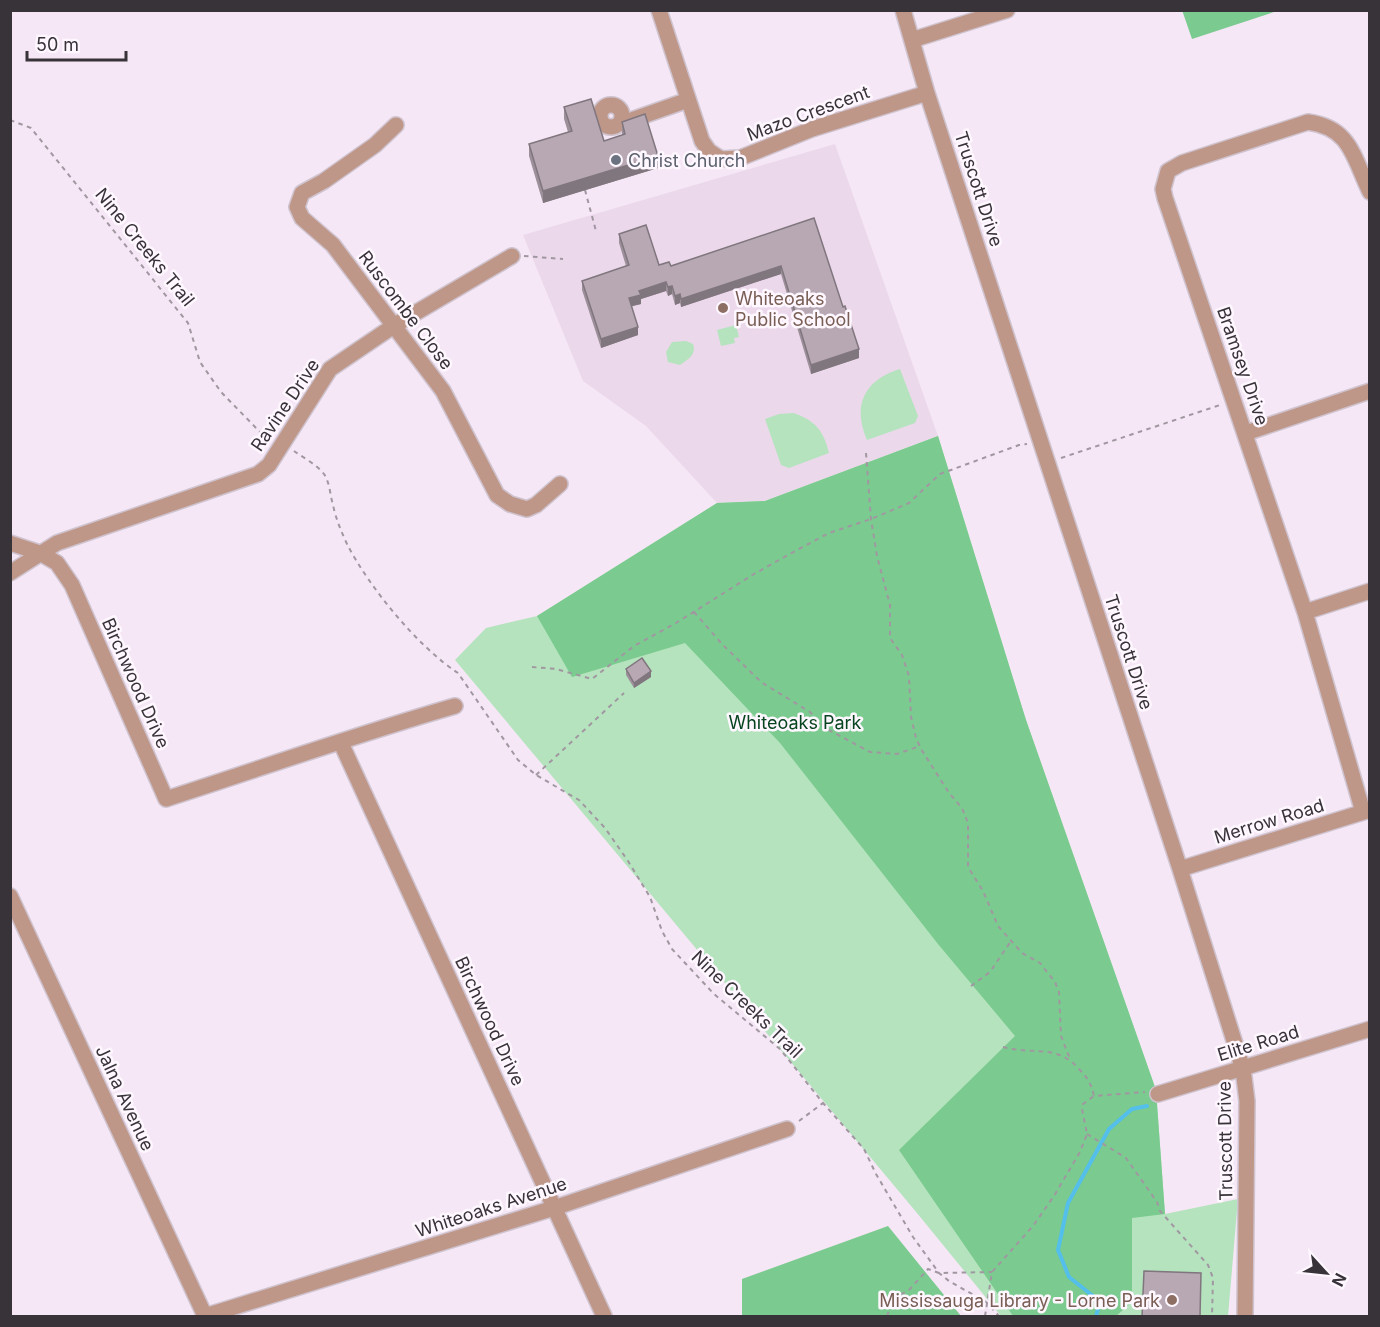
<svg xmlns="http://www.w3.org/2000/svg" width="1380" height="1327" viewBox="0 0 1380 1327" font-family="Inter,sans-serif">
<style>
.built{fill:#ecd8eb}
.green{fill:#b4e3be}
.forest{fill:#7bca8f}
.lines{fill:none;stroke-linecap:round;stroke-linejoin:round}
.stream{stroke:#53bfea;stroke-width:4}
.minor-casing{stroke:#cfc3cf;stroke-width:18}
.path{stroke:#a197a1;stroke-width:2;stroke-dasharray:4.5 4.5;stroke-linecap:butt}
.minor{stroke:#bf9788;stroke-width:15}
.wall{fill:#9d909b}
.shaded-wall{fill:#80767e}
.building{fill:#b7a8b4;stroke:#80767e;stroke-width:1.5}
.worship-dot{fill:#6b7280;stroke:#fff7ff;stroke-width:2}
.education-dot{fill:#8d6e63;stroke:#fff7ff;stroke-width:2}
.labels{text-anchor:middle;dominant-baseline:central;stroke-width:5;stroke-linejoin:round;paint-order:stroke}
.street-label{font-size:18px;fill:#383338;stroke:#fff7ff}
.worship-label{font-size:18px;fill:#5b616d;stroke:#fff7ff;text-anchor:start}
.education-label{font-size:18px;fill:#785e54;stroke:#fff7ff;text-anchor:start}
.park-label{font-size:18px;fill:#06441f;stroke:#fff7ff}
</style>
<rect width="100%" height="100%" fill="#f5e7f5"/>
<path class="built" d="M835,144l103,292 -173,65 -48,2 -71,-77 -63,-45 -60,-146z"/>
<path class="green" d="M736,325l3,12 -5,1 1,5 -14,3 -4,-16z
M686,341l7,3c4,11 -6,16 -13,21l-12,-3 -2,-10 6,-10z
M900,369l18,47 -3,7 -48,17c-15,-34 -3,-60 33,-71z
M793,413c22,7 31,18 36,40l-40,15 -8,-3 -16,-46 14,-5z
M938,436l88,284 130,370 9,124 73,-15 -10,117h-227l-84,-103 -462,-553 31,-32 51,-12 180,-113 48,-2z"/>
<path class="forest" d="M1182,10h95v1l-85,28z
M938,436l88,284 130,370 9,124 -33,4v84l-16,14h-103l-114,-166 116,-114 -77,-92 -158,-201 -95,-100 -113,34 -35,-61 180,-113 48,-2z
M888,1226l73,90h-219v-37z"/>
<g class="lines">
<path class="stream" d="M1096,1316l3,-10 -6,-10 -24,-19 -11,-27 10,-47 41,-74 23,-20 15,-3"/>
<defs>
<path id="minor" d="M659,10l43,131 7,10 12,8 19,-1 72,-29 115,-36
M903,10l24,83 253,776 63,200 4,32 -2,215
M912,40l95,-30
M600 116a11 11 0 1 1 22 0a11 11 0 1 1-22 0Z
M620,124l68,-24
M396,125l-21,20 -51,36 -22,12 -5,14 5,11 31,27 110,146 54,104 13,9 17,5 9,-4 24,-21
M1246,433l124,-42
M10,543l30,10 17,10 15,22 94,214c96,-31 192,-65 289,-93
M10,573l47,-30 201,-69 11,-9 61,-96 65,-44 117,-69
M1305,612l65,-21
M341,743l263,573
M1363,812l-58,-200 -140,-414 -2,-9 5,-18 14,-8 126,-41c43,6 45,35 62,70
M1180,869l190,-59
M10,896l195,420
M1158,1094l212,-65
M205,1316l349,-108 233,-79"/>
</defs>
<use href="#minor" class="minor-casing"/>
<path class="path" d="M10,120l21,8 157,195 12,39 21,30 39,40 11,6
M585,190l11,41
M524,256l39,3
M294,451c10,7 23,14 30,23 6,9 6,21 9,31 3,14 8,26 14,39 22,43 71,103 111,129l60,87 18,15 43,25 26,28 23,33 22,36 12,34 10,18 42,45 66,55 43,54 41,46 12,25 37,63 26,36 10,8 37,21 13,14
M866,453l5,66 6,37 13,49v33l12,17 7,21 2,41 5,21 5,11 28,44 13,15 6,15v44l15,24 15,35 24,27 18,10 15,19 4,10 2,44 9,23
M1061,458l159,-53
M694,612l28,32 39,38 49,30 17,17 43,23 27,2 23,-8
M532,667l24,2 36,10 42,-33 42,-23 78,-49 43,-24 32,-17 42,-14 38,-16 31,-29 79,-29 8,-1
M536,775l88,-82
M971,986l19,-14 21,-31
M1003,1047c28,8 54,-3 75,21 9,9 13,15 16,28l51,-4
M799,1121l24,-18
M1087,1134l39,24 31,44 3,9 48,54 5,13 -1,38
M887,1316l7,-18 15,-8 19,-21 11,4 53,-1
M985,1316l7,-44 41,-46 21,-30 26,-44 7,-18 -5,-25 1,-5 11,-8"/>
<use href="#minor" class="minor"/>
</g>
<path class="wall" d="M564,107l40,34 18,-6v-13l36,46 -115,35 -14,-47v-12l39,-12 -4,-13z
M814,218l45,140 -48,16 -30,-100 -100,33 -1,-4 -5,2 -3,-11 -4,2 -2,-5 -25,8v5l-10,2 7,29 -37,13 -19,-58v-9l44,-15 -7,-23v-9l40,31 12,1z
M626,669l25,8 -17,11 -8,-13z"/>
<path class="shaded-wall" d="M658,156v12l-115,35v-12z
M781,266v8l-100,33v-8z
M666,282v9l-25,8v5l-12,3v-9l10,-7z
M672,286v8l-4,2v-9z
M680,294v9l-5,2v-9z
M638,327v8l-37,13v-9z
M859,349v9l-48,16v-9z
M651,671v6l-17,11v-5z"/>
<path class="building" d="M591,99l13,42 21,-7 -3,-12 23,-8 13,42 -115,35 -14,-47 43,-13 -8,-24z
M814,218l29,89 2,-1 14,43 -48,16 -30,-99 -100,33 -1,-5 -5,2 -3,-10 -4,1 -2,-5 -27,9 2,4 -12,3 9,29 -37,12 -19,-58 47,-16 -10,-31 27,-9 13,40 10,-3 2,4z
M642,658l9,13 -17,12 -8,-14z
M1144,1271l57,2 -1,44h-58z"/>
<circle class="worship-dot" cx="616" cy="160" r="6"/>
<g class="education-dot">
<circle cx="723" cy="308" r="6"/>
<circle cx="1172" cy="1300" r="6"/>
</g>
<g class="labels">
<g class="street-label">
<text transform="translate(808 113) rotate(-20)">Mazo Crescent</text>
<text transform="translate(979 189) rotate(72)">Truscott Drive</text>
<text transform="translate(145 247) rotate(51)">Nine Creeks Trail</text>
<text transform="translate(406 310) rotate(53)">Ruscombe Close</text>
<text transform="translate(1243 366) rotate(71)">Bramsey Drive</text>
<text transform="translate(285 405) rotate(-56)">Ravine Drive</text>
<text transform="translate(1129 652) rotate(72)">Truscott Drive</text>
<text transform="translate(136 683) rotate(66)">Birchwood Drive</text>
<text transform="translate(1269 821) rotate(-17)">Merrow Road</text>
<text transform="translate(747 1004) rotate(44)">Nine Creeks Trail</text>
<text transform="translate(490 1021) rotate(65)">Birchwood Drive</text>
<text transform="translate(1258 1043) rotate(-17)">Elite Road</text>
<text transform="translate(125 1098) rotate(65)">Jalna Avenue</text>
<text transform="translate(1225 1141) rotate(-91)">Truscott Drive</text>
<text transform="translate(491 1207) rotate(-18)">Whiteoaks Avenue</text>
</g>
<g class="worship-label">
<text x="628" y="160">Christ Church</text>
</g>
<g class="education-label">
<text x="735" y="298">Whiteoaks<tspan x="735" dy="21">Public School</tspan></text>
<text x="1160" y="1300" text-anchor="end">Mississauga Library - Lorne Park</text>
</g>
<g class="park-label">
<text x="795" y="722">Whiteoaks Park</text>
</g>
</g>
<rect width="1380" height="1327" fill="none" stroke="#383338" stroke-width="24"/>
<g transform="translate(1326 1273) rotate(117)" stroke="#fff7ff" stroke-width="4.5" paint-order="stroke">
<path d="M0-4.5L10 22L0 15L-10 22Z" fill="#383338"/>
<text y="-9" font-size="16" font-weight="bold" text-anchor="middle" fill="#383338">N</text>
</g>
<path d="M27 51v9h99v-9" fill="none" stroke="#383338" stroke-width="3"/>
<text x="36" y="51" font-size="18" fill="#383338" stroke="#fff7ff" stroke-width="4.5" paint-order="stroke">50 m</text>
</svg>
